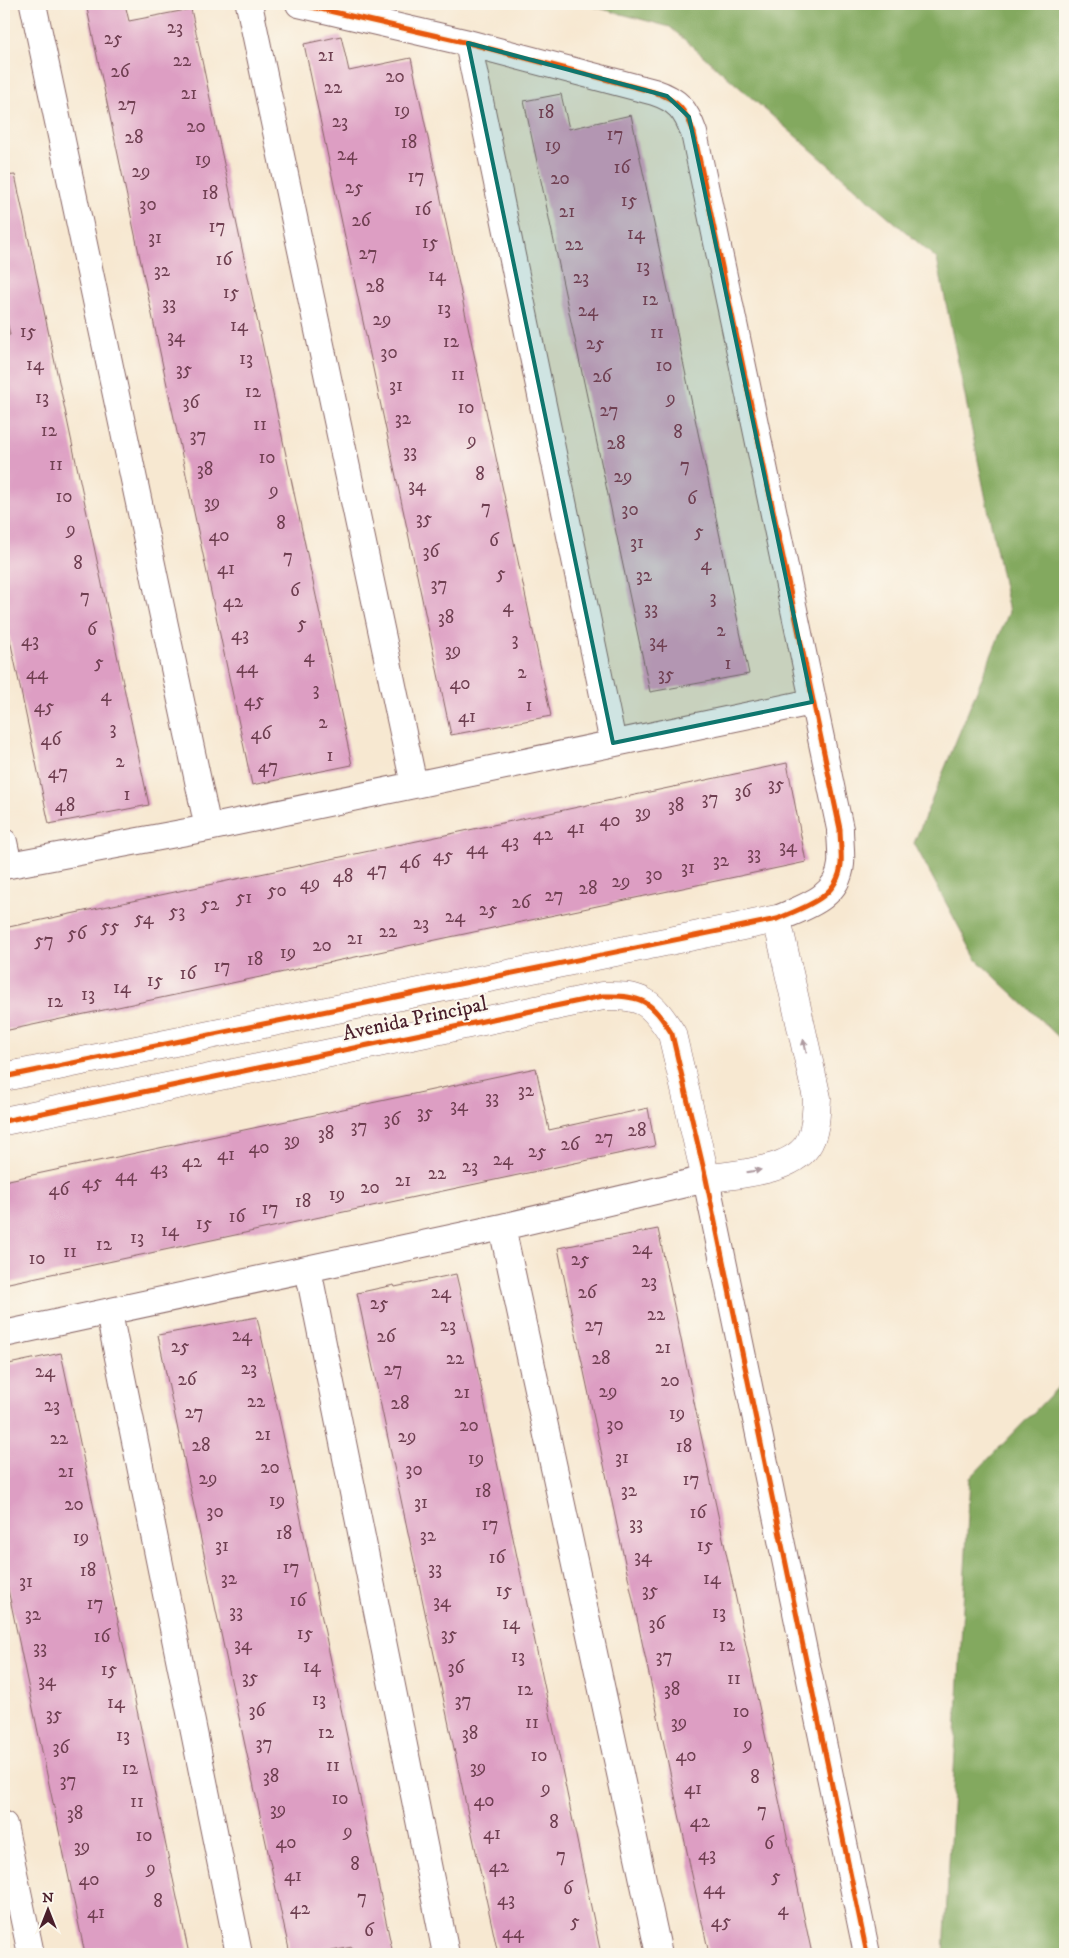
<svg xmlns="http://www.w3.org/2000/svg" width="1069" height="1958" viewBox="0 0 1069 1958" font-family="'IM FELL DW Pica',serif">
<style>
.forest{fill:#83a95e;stroke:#666444}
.building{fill:#dd9ec3}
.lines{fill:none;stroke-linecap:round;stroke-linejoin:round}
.street-casing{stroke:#876565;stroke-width:28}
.secondary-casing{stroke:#876565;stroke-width:29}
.street{stroke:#fff;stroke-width:26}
.secondary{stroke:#fff;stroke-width:28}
.cycleway-casing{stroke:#fbf7ec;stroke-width:8}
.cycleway{stroke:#e8590c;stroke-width:5}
.oneway{fill:#ae9aa0}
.marked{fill:#0f766e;fill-opacity:0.2;stroke:#0f766e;stroke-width:4;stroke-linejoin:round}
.labels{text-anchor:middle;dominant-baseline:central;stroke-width:4;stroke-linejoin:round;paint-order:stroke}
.number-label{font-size:19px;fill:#6f3f51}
.street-label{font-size:21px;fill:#4a1f2b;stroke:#fbf7ec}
</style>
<rect width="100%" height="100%" fill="#fbf7ec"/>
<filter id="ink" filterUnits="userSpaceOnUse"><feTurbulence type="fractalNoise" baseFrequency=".02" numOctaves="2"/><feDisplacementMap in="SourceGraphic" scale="10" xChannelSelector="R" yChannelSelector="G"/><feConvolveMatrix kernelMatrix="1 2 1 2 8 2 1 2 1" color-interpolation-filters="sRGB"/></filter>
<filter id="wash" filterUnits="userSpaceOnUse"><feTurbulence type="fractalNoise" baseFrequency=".0096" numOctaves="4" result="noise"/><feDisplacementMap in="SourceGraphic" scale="20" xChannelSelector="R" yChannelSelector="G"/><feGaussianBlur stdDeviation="1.12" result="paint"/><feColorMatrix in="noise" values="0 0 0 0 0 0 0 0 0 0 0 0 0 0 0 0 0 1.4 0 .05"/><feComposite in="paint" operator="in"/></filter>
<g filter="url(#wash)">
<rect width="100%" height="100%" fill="#f7e8d1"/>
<path class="forest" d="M584,4h481v1039l-89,-84 -62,-116 95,-231 -72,-353 -267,-232z
M1065,1380v574h-121l26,-476z"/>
<g id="blocks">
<path class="building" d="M86,4h39l4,17 62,-12 161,756 -100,20z
M341,36l8,35 62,-13 140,658 -100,19 -147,-691z
M561,94l8,35 62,-14 118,559 -99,18 -126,-591z
M15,175l134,630 -100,19 -45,-213v-275l6,-1 -6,-28v-131z
M787,763l19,99 -802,169v-103z
M536,1068l13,62 99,-22 7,38 -651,138v-103z
M658,1229l41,197 113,528h-103l-135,-629 -16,-77z
M456,1274l12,51 133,629h-103l-26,-121 -115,-540 37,-8 1,2z
M257,1317l26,117 110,520h-39l-2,-7 -35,7h-27l-81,-376 -51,-243z
M61,1353l25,118 103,483h-104l-58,-274 -23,-110v-205z"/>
</g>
</g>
<g filter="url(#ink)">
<use href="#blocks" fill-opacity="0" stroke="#876565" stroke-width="1"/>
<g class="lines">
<defs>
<path id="street" d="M33,4l175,824
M249,4l165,781
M299,4l169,39 186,49c24,8 32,18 40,41l146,696c0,11 2,24 1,35 -3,34 -37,43 -64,55
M468,43l145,700
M4,842l5,23
M4,866l204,-38 604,-126
M502,1227l157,727
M308,1269l138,685
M109,1313l130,641
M4,1334l498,-107 204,-48 161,775
M4,1825l27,129"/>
<path id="secondary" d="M4,1077l773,-158 40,179c-1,15 -1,35 -10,48 -18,26 -72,28 -101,33l-34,-145c-21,-33 -29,-39 -69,-38l-599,125"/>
</defs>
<use href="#street" class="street-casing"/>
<use href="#secondary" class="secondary-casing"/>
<use href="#street" class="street"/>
<use href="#secondary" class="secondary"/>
<defs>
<path id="cycleway" d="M4,1077l773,-158c27,-12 61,-21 64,-55 1,-11 -1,-24 -1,-35l-146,-696c-8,-23 -16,-33 -40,-41l-186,-49 -169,-39
M4,1121l599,-125c40,-1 48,5 69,38l34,145 161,775"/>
</defs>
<use href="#cycleway" class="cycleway-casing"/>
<use href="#cycleway" class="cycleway"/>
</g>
<defs><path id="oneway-solid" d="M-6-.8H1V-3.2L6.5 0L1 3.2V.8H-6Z" transform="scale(1.25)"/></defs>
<g class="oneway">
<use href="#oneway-solid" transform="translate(805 1046) rotate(-102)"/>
<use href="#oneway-solid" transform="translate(754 1171) rotate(-9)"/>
</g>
</g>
<path class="marked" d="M468,43l199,53 22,21 123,585 -199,41z"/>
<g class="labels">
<g class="number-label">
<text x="175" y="27">23</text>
<text x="113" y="38">25</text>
<text x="326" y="55">21</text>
<text x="182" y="60">22</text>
<text x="120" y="71">26</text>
<text x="395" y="76">20</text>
<text x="333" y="87">22</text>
<text x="189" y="93">21</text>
<text x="127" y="104">27</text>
<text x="402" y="110">19</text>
<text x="546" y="112">18</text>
<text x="340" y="121">23</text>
<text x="196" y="126">20</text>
<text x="615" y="134">17</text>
<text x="134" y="137">28</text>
<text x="409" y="142">18</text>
<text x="553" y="145">19</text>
<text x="347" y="154">24</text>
<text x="203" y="159">19</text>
<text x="622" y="167">16</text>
<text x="141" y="171">29</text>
<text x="416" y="176">17</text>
<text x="560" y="178">20</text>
<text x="354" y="187">25</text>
<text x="210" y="193">18</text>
<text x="629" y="200">15</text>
<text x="148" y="204">30</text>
<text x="423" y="209">16</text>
<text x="567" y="211">21</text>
<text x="361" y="220">26</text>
<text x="217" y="226">17</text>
<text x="636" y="233">14</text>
<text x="155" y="237">31</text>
<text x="430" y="242">15</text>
<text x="574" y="244">22</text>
<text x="368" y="253">27</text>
<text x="224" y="259">16</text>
<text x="643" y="266">13</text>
<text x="162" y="270">32</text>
<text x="437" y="275">14</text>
<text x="581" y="277">23</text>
<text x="375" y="286">28</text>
<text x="231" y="292">15</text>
<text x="650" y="299">12</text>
<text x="169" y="303">33</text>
<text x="444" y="308">13</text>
<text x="588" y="310">24</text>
<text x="382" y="319">29</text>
<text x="239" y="325">14</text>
<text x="28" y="331">15</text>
<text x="657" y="332">11</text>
<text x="176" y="336">34</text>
<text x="451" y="341">12</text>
<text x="595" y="343">25</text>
<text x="389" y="352">30</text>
<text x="246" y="358">13</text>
<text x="35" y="364">14</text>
<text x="664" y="365">10</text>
<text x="184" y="369">35</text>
<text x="458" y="374">11</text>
<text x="602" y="376">26</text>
<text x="396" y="385">31</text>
<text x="253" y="391">12</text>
<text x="42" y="397">13</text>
<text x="671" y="398">9</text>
<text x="191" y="402">36</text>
<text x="466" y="407">10</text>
<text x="609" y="410">27</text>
<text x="403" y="418">32</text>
<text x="260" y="424">11</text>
<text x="49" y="430">12</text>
<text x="678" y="432">8</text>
<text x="198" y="435">37</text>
<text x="472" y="440">9</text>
<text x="616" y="443">28</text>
<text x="410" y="451">33</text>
<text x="267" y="457">10</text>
<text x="56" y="464">11</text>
<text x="685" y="465">7</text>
<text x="205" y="469">38</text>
<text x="480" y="474">8</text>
<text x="623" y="476">29</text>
<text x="417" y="485">34</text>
<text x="274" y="490">9</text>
<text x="64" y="496">10</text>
<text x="692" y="498">6</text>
<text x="212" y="502">39</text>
<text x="486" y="507">7</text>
<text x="630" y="509">30</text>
<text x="424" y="518">35</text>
<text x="281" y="523">8</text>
<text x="71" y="529">9</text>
<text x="699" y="531">5</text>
<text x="219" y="535">40</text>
<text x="494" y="540">6</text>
<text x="637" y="542">31</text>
<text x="431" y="551">36</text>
<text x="288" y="556">7</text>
<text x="78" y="563">8</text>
<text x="706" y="564">4</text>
<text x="226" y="568">41</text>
<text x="501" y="573">5</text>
<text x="644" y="575">32</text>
<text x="439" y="584">37</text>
<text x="295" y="590">6</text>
<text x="85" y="596">7</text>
<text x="713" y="597">3</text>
<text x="233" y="601">42</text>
<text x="508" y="606">4</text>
<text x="651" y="608">33</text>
<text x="446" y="617">38</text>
<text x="302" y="623">5</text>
<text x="92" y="629">6</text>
<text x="721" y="630">2</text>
<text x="240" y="634">43</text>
<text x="515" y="639">3</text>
<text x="30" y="640">43</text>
<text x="658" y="641">34</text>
<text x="453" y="650">39</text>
<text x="309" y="656">4</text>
<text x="99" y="662">5</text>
<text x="728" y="663">1</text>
<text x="247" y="667">44</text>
<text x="522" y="672">2</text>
<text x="37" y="673">44</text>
<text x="666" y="674">35</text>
<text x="460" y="683">40</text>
<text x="316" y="689">3</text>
<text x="106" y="695">4</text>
<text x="254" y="700">45</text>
<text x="529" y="705">1</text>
<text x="44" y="706">45</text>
<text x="467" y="716">41</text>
<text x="323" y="722">2</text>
<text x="113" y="728">3</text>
<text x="261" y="733">46</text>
<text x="51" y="739">46</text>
<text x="330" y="755">1</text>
<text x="120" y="761">2</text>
<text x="268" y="766">47</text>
<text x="58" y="772">47</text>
<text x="776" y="784">35</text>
<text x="743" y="791">36</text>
<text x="127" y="794">1</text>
<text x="710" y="798">37</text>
<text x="65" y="805">48</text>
<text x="676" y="805">38</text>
<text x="643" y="812">39</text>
<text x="610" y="820">40</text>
<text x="576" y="827">41</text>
<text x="543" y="834">42</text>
<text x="510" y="841">43</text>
<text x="788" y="846">34</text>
<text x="477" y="848">44</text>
<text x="754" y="853">33</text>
<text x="443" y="855">45</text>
<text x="721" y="860">32</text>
<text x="410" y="862">46</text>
<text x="688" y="867">31</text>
<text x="377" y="869">47</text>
<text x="654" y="874">30</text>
<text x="343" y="876">48</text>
<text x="621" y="881">29</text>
<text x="310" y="883">49</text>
<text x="588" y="888">28</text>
<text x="277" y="890">50</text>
<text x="554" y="895">27</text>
<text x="244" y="897">51</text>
<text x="521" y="902">26</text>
<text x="210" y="904">52</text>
<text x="488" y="909">25</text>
<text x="177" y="911">53</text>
<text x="455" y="916">24</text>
<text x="144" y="918">54</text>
<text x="421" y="923">23</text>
<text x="110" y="926">55</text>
<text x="388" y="931">22</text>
<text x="77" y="933">56</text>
<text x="355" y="938">21</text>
<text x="44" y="940">57</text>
<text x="322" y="945">20</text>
<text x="288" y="952">19</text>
<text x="255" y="959">18</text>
<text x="222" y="966">17</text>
<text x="188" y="973">16</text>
<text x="155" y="980">15</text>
<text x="122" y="987">14</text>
<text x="88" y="994">13</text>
<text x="55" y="1001">12</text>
<text x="526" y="1090">32</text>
<text x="492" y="1097">33</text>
<text x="459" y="1105">34</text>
<text x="425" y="1112">35</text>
<text x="392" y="1119">36</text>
<text x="359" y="1126">37</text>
<text x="637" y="1130">28</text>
<text x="326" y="1133">38</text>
<text x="604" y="1137">27</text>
<text x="292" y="1140">39</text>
<text x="570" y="1144">26</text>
<text x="259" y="1147">40</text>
<text x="537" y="1151">25</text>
<text x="226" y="1154">41</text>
<text x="503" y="1159">24</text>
<text x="192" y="1161">42</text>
<text x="470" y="1166">23</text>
<text x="159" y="1168">43</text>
<text x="437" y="1173">22</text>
<text x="126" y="1175">44</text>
<text x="403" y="1180">21</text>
<text x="92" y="1182">45</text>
<text x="370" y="1187">20</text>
<text x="59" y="1189">46</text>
<text x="337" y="1194">19</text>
<text x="303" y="1201">18</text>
<text x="270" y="1208">17</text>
<text x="237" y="1216">16</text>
<text x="204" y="1223">15</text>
<text x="170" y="1230">14</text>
<text x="137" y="1237">13</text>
<text x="104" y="1244">12</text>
<text x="642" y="1248">24</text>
<text x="70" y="1251">11</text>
<text x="37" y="1258">10</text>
<text x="580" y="1259">25</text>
<text x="649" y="1281">23</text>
<text x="441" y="1292">24</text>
<text x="587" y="1292">26</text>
<text x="379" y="1303">25</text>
<text x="656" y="1314">22</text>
<text x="448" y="1325">23</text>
<text x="594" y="1325">27</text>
<text x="242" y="1335">24</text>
<text x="386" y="1336">26</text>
<text x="180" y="1346">25</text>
<text x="663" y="1347">21</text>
<text x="455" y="1358">22</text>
<text x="601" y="1358">28</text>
<text x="249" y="1368">23</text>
<text x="393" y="1369">27</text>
<text x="45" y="1371">24</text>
<text x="187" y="1379">26</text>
<text x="670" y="1380">20</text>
<text x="608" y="1391">29</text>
<text x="462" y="1392">21</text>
<text x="256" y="1401">22</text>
<text x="400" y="1403">28</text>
<text x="52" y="1405">23</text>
<text x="194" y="1412">27</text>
<text x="677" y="1413">19</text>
<text x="615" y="1424">30</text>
<text x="469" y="1425">20</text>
<text x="263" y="1434">21</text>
<text x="407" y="1436">29</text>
<text x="59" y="1438">22</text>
<text x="201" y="1445">28</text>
<text x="684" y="1446">18</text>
<text x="622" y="1457">31</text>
<text x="476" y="1458">19</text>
<text x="270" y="1467">20</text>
<text x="414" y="1469">30</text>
<text x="66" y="1471">21</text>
<text x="208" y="1478">29</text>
<text x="691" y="1479">17</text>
<text x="629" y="1490">32</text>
<text x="483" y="1491">18</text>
<text x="277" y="1500">19</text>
<text x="421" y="1502">31</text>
<text x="74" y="1504">20</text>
<text x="215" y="1511">30</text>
<text x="698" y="1512">16</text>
<text x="636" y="1523">33</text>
<text x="490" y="1524">17</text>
<text x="284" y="1533">18</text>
<text x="428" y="1535">32</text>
<text x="81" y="1537">19</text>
<text x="222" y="1545">31</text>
<text x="705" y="1545">15</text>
<text x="643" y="1556">34</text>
<text x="497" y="1557">16</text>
<text x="291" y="1567">17</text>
<text x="435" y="1568">33</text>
<text x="88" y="1570">18</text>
<text x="229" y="1578">32</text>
<text x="712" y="1578">14</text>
<text x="26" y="1581">31</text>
<text x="504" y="1590">15</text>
<text x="650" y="1590">35</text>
<text x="298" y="1600">16</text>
<text x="442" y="1601">34</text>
<text x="95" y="1603">17</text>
<text x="236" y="1611">33</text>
<text x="719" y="1612">13</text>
<text x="33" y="1614">32</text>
<text x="511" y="1623">14</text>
<text x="657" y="1623">36</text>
<text x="305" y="1633">15</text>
<text x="449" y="1634">35</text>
<text x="102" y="1636">16</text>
<text x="243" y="1644">34</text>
<text x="727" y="1645">12</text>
<text x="40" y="1647">33</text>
<text x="518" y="1656">13</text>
<text x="664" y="1656">37</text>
<text x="312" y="1666">14</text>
<text x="456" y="1667">36</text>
<text x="109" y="1669">15</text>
<text x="250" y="1677">35</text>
<text x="734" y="1678">11</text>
<text x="47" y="1680">34</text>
<text x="525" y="1689">12</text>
<text x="672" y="1689">38</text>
<text x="319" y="1699">13</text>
<text x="463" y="1700">37</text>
<text x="116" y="1702">14</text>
<text x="257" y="1710">36</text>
<text x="741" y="1711">10</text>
<text x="54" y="1714">35</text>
<text x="532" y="1722">11</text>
<text x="679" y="1722">39</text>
<text x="326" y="1732">12</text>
<text x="470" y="1733">38</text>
<text x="123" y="1735">13</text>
<text x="264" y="1743">37</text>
<text x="748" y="1744">9</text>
<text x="61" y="1747">36</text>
<text x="539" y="1755">10</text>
<text x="686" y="1755">40</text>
<text x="333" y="1765">11</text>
<text x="478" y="1767">39</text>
<text x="130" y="1768">12</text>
<text x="271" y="1776">38</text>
<text x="755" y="1777">8</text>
<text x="68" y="1780">37</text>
<text x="546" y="1788">9</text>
<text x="693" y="1788">41</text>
<text x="340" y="1798">10</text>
<text x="484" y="1800">40</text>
<text x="137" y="1801">11</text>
<text x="278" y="1809">39</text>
<text x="762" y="1810">7</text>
<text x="75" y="1813">38</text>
<text x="700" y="1821">42</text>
<text x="554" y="1822">8</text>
<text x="348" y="1831">9</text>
<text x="492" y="1833">41</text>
<text x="144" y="1835">10</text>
<text x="286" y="1842">40</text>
<text x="769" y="1843">6</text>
<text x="82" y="1846">39</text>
<text x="707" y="1854">43</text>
<text x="561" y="1855">7</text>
<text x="355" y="1864">8</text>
<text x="499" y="1866">42</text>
<text x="151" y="1868">9</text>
<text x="293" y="1875">41</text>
<text x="776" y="1876">5</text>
<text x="89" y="1879">40</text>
<text x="568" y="1888">6</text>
<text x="714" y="1888">44</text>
<text x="362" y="1897">7</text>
<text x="506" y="1899">43</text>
<text x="158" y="1901">8</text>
<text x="300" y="1908">42</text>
<text x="783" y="1909">4</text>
<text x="96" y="1912">41</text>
<text x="575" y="1921">5</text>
<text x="721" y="1921">45</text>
<text x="369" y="1930">6</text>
<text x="513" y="1932">44</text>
</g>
<g class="street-label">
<text transform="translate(415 1019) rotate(-12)">Avenida Principal</text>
</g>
</g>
<rect width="1069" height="1958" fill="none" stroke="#fbf7ec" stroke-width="20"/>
<g transform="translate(48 1910)" stroke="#fbf7ec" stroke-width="4" paint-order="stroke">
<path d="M0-4L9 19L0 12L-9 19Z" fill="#4a1f2b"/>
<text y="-8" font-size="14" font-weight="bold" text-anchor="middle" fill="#4a1f2b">N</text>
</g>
</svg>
